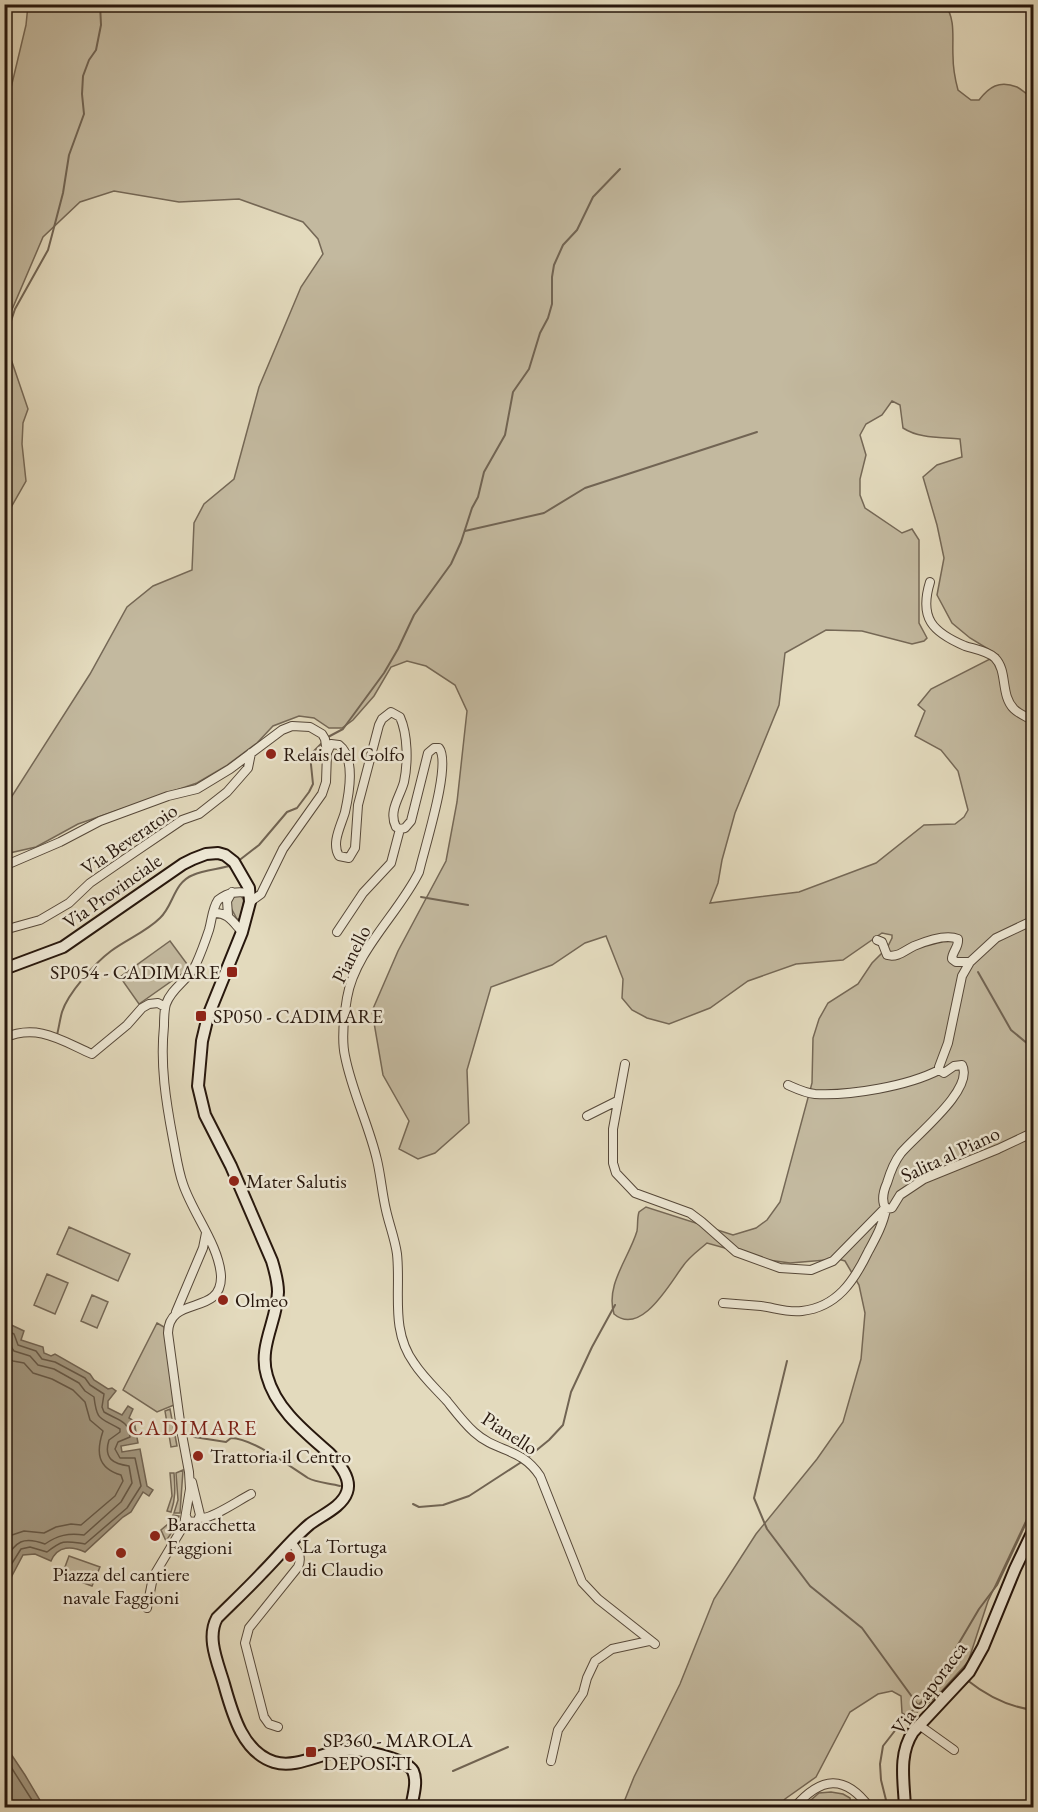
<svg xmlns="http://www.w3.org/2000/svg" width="1038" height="1812" viewBox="0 0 1038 1812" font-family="'EB Garamond',serif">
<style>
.green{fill:#c3b99f;stroke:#756856;stroke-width:1.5;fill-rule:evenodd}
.water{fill:#a39881;stroke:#716453;stroke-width:1.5}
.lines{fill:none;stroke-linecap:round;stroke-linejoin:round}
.shore{stroke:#655847;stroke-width:1.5}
.stream{stroke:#716453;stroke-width:2}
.street-casing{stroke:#564839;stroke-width:10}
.secondary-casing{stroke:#27170d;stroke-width:14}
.street{stroke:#ede7d4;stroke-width:8}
.secondary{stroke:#ede7d4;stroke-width:10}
.poi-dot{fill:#8f2418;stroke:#ede7d4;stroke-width:2}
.labels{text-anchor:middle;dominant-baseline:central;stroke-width:5;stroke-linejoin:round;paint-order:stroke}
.poi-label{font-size:20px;fill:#27170d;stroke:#ede7d4;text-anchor:start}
.street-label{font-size:20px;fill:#27170d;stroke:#ede7d4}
.quarter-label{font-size:22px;letter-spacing:1.5px;fill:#7a1f14;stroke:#ede7d4}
</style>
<rect width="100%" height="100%" fill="#e3dabd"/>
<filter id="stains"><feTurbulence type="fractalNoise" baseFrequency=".00333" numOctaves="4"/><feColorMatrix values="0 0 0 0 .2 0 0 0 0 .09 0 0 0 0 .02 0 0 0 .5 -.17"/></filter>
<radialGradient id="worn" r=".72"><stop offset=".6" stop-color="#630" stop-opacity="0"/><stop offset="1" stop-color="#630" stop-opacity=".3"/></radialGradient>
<path class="green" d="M28,5h917c11,14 7,34 8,51 0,12 2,23 5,34l13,10h8c10,-13 20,-20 38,-13 6,3 9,8 16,10l1,570 -3,4 3,5 -1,830 -45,95 -20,61 -31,34 -21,17 -9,3 -5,-3 -1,-17 -9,-5 -14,3 -28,18 -34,65 -31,22 -7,8h-156l12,-30 46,-93 34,-85 42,-65 61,-75 26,-37 18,-63 4,-46 -6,-28 -14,-24 -7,-2 -48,4 -22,-3 -61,-17c-8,7 -18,14 -24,23 -13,17 -42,71 -69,48 -9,-29 15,-56 23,-83 1,-6 0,-13 2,-19l7,-5 87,28 23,-7 11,-8 13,-18 32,-119 1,-45 6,-19 9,-16 30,-19 14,-21 15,-15 5,-10v-3l-10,-2 -39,27 -47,4 -48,17 -38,27 -41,16 -22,-6 -15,-8 -10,-12 1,-19 -17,-43 -21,7 -33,22 -61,22 -24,83 2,53 -34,30 -17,6 -19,-10 10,-28 -26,-46 -11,-64 26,-60 48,-90 11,-59 10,-91 -12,-26 -29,-19 -19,-5 -16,6 -17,29 -21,24 -11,8h-13l-15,-10 -15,-2 -26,10 -16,17 -31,23 -29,17 -119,41 -42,23 -31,7v-47l85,-133 37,-67 26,-21 39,-16 2,-47 10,-19 30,-25 25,-92 42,-100 22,-33 -5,-15 -15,-17 -64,-23 -60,3 -65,-11 -34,11 -37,35 -35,82 3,40 17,50 -5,14 -1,21 4,37 -21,37 -1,-401 22,-92zM892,401l8,4 3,23c17,11 38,9 57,11l2,18 -25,8 -14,12 14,48 7,33 -7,37 15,28 18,15 28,17 -67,34 -13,16 7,6 -10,25 26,14 17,21 10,39 -4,7 -9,7 -31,1 -48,38 -77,29 -89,11 8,-20 4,-23 13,-47 44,-108 6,-52 41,-23 36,1 50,13 12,-3 3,-3 -8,-15v-83l-7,-11 -10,4 -37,-25 -5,-13v-16l6,-24 -6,-20 6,-11 16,-9z
M235,896h6l3,4 -4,19h-3l-7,-13 1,-6z
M170,941l20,27 -51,36 -19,-27z
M69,1227l61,27 -12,27 -61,-27z
M47,1274l21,9 -13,31 -21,-9z
M92,1295l16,7 -11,26 -16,-7z
M157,1323l7,4 10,78 -17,7 -34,-22z
M170,1409l7,37 -6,1 -6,-36z
M183,1470l-3,43h-6l4,-13 -2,-27z
M170,1473h4c1,14 2,25 -3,39l-4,-1 5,-15z
M173,1515l6,1 -3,10 -10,15 -5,-11 7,-6z
M69,1556l31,11 -8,19 -30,-11z
M831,1792l12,2 7,4 1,9h-48l16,-14z"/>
<path class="water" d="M5,1322l19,9 -3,9 22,7 1,6 7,3 4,-2 35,20 4,6 14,9 4,-1 4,3 -8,10v7l14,7 6,-9 5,3 -4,9 5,3 4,22 -17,3 1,6 18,-3 7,37 6,4 -4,6 -6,-4 -12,20 -8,5 -38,35c-13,-6 -27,-7 -34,9l-16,-7 -12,1 -18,34z
M5,1745l20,30 19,32h-39z"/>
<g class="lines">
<path class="shore" d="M4,1329l10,5 4,11 18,6 6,8 13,3 30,16 5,7 14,9 -2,13 2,5c13,8 25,8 26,25l-12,5 -3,7 5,9h15l6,28 -14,22 -42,36c-20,-3 -21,-5 -38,8l-17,-5 -9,2 -17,27
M4,1337l10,14 16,5 8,9 16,4 25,14 6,8 9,6c3,25 6,20 26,32v3l-11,8c-6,19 5,24 20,26l3,17 -11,19 -37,33c-16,-2 -26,0 -39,9 -22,-8 -29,-3 -41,17
M4,1354l9,7 11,2 9,10 19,6 21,11 12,12 5,18 13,11c-7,21 -6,37 18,44l2,6 -8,15 -34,29 -10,-1 -15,3 -12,6 -20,-2 -12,4 -8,7
M4,1756l33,52"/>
<path class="stream" d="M4,342l11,-33 33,-59 4,-15 11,-42 6,-38 15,-41 -2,-20 1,-18 6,-16 7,-10 5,-25 -1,-21
M465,531l79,-18 41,-25 172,-56
M328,737l15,-8 41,-56 14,-24 16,-34 37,-51 10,-22 11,-34 6,-11 6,-25 21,-37 8,-43 16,-23 11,-36 8,-15 4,-14v-27l2,-12 9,-20 14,-15 16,-33 27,-28
M237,862l22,-17 28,-33 10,-4 12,-16 4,-8 -3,-29 14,-14
M421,897l47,8
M978,972l33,58 23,19
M57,1035c2,-8 3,-16 5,-23 6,-19 33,-49 49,-61 16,-12 35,-19 49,-33 14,-13 13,-35 33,-43 11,-5 27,-6 40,-10
M787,1361l-33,137 13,31 43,57 52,42 56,77
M194,1437l32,5 5,-4c21,0 58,28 77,40 9,5 22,5 32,8
M527,1458l22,-18 14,-15 8,-33 21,-45 23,-42
M413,1504l6,3 24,-2 26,-9 54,-35
M967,1680c20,16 41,27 67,30
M453,1771l55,-24
M888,1808l-7,-28 -1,-16 3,-18 21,-27 37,-36 11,-14 4,-21 23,-39 18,-24 37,-79"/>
<defs>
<path id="street" d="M930,582c-11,36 2,50 35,64 9,3 23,5 30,12 13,13 5,37 19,51 5,5 13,8 20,12
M327,753l4,-9 8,1c17,13 10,49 6,67 -4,14 -14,31 -6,44l10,2 6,-10 3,-43 21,-80 3,-6 9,-7 9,5c8,18 8,46 4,65 -4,15 -16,29 -8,45l4,2 5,-1 6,-7 17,-68 6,-5h5c13,16 -15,101 -20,124 -20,41 -64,79 -72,126 -3,18 -6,40 -2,58 7,36 24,69 32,104 4,17 5,33 9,50 3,14 9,29 11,44 4,37 -7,76 17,109 9,14 22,26 33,38 8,10 17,22 27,31 23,21 47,15 66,44l42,106 16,17 57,45
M4,866l56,-24 40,-21 68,-25 29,-7 33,-20 52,-39 10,-4 18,1 12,7 3,5 2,14 -1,29 -4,12 -39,55 -22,45 -11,8
M213,913c15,-1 20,9 29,19
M228,915l-1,-14 5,-9
M4,930l36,-10 29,-17 21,-20 45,-31 47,-32 17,-6 28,-22 21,-24 3,-15
M337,932l26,-39 28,-30 9,-34
M877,940l5,2 5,13c11,3 18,-5 27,-9 12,-5 33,-12 44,-7 1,8 -6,13 -6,20l4,3h14
M4,1038c34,-15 58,3 88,16l35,-29 15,-17 7,-4 9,-1 7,4
M625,1064l-12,65v34l3,10 19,20 55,20 12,9 34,30 44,16 31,2 22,-9 52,-53
M788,1085c9,4 17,8 27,9 35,2 93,-8 124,-24
M587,1116l30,-15
M886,1209c-5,-8 -3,-17 1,-26 3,-10 7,-21 14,-30 15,-18 74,-64 61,-88l-8,1 -10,7 -5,-3v-3l9,-24 14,-67 8,-14 26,-24 38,-18
M886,1209l6,-1 8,-13 24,-16 74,-30 36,-17
M723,1303c13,1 25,2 38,3 14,2 27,7 41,5 35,-4 52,-30 66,-59 7,-13 15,-27 18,-43
M176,1312l27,-64 3,-15
M200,1515l3,3c12,-1 36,-18 48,-24
M186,1516l2,5 9,1 3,-7 -8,-33
M147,1608l6,-31 31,-52 6,-36 -1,-17 -8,-43 -13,-96c1,-39 54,-16 53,-57 -2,-31 -28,-62 -38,-92 -5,-14 -7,-30 -10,-45 -7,-37 -13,-74 -9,-113 0,-7 0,-15 2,-22 6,-17 23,-24 30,-40 5,-11 9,-22 13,-34 3,-10 3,-21 9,-30 11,-8 19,-9 32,-7
M919,1725l35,25
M278,1727l-9,-3 -5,-7 -19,-74 4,-15 49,-61c5,-11 -1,-17 -7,-25
M551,1761l7,-31 25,-37 4,-15 8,-17 17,-12 37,-8
M794,1808c27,-32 51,-34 76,0"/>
<path id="secondary" d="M4,969l59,-22 120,-83 10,-5 13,-5 12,-1 7,2 9,7 15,26 1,14 -8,30 -34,84 -6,25 -4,45 7,29 26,51 41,95c3,10 6,20 6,31 -1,29 -20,55 -11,84 9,33 37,55 62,77 9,9 23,25 18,39 -5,15 -25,23 -37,32 -18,15 -32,33 -48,49 -14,15 -30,30 -45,45 -11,20 1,45 7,66 8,28 18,68 50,78 23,7 48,-10 71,-12 13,-2 62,9 68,21 5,11 0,25 -2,37
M905,1808c-1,-27 -7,-53 8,-76l56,-60 14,-25 32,-78 19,-40"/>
</defs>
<use href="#street" class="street-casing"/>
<use href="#secondary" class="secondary-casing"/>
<use href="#street" class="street"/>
<use href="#secondary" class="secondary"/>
</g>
<g class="poi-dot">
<circle cx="271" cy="754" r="6"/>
<rect x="226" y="966" width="12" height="12" rx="3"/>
<rect x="195" y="1010" width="12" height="12" rx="3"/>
<circle cx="234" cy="1181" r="6"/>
<circle cx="223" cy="1300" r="6"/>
<circle cx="198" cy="1456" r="6"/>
<circle cx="155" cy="1536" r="6"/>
<circle cx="121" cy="1553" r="6"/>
<circle cx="290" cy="1557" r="6"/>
<rect x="305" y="1746" width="12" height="12" rx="3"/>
</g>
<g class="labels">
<g class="poi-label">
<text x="283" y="754">Relais del Golfo</text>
<text x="220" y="972" text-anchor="end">SP054 - CADIMARE</text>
<text x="213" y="1016">SP050 - CADIMARE</text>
<text x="246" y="1181">Mater Salutis</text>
<text x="235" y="1300">Olmeo</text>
<text x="210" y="1456">Trattoria il Centro</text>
<text x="167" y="1524">Baracchetta<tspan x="167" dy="23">Faggioni</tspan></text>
<text x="302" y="1546">La Tortuga<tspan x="302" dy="23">di Claudio</tspan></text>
<text x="121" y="1574" text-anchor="middle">Piazza del cantiere<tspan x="121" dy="23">navale Faggioni</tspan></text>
<text x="323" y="1740">SP360 - MAROLA<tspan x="323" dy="23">DEPOSITI</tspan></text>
</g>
<g class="street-label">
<text transform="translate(129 839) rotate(-34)">Via Beveratoio</text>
<text transform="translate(112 891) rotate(-35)">Via Provinciale</text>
<text transform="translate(351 954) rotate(-63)">Pianello</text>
<text transform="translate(950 1154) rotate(-25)">Salita al Piano</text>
<text transform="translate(510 1433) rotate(33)">Pianello</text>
<text transform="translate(929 1688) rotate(-53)">Via Caporacca</text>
</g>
<g class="quarter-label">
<text x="193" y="1427">CADIMARE</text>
</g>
</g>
<rect width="1038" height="1812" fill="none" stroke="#e3dabd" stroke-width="24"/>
<rect x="6" y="6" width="1026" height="1800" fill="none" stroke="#27170d" stroke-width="3"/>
<rect x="12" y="12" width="1014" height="1788" fill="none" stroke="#27170d" stroke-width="1.5"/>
<rect width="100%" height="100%" filter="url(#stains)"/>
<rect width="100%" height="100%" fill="url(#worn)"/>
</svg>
